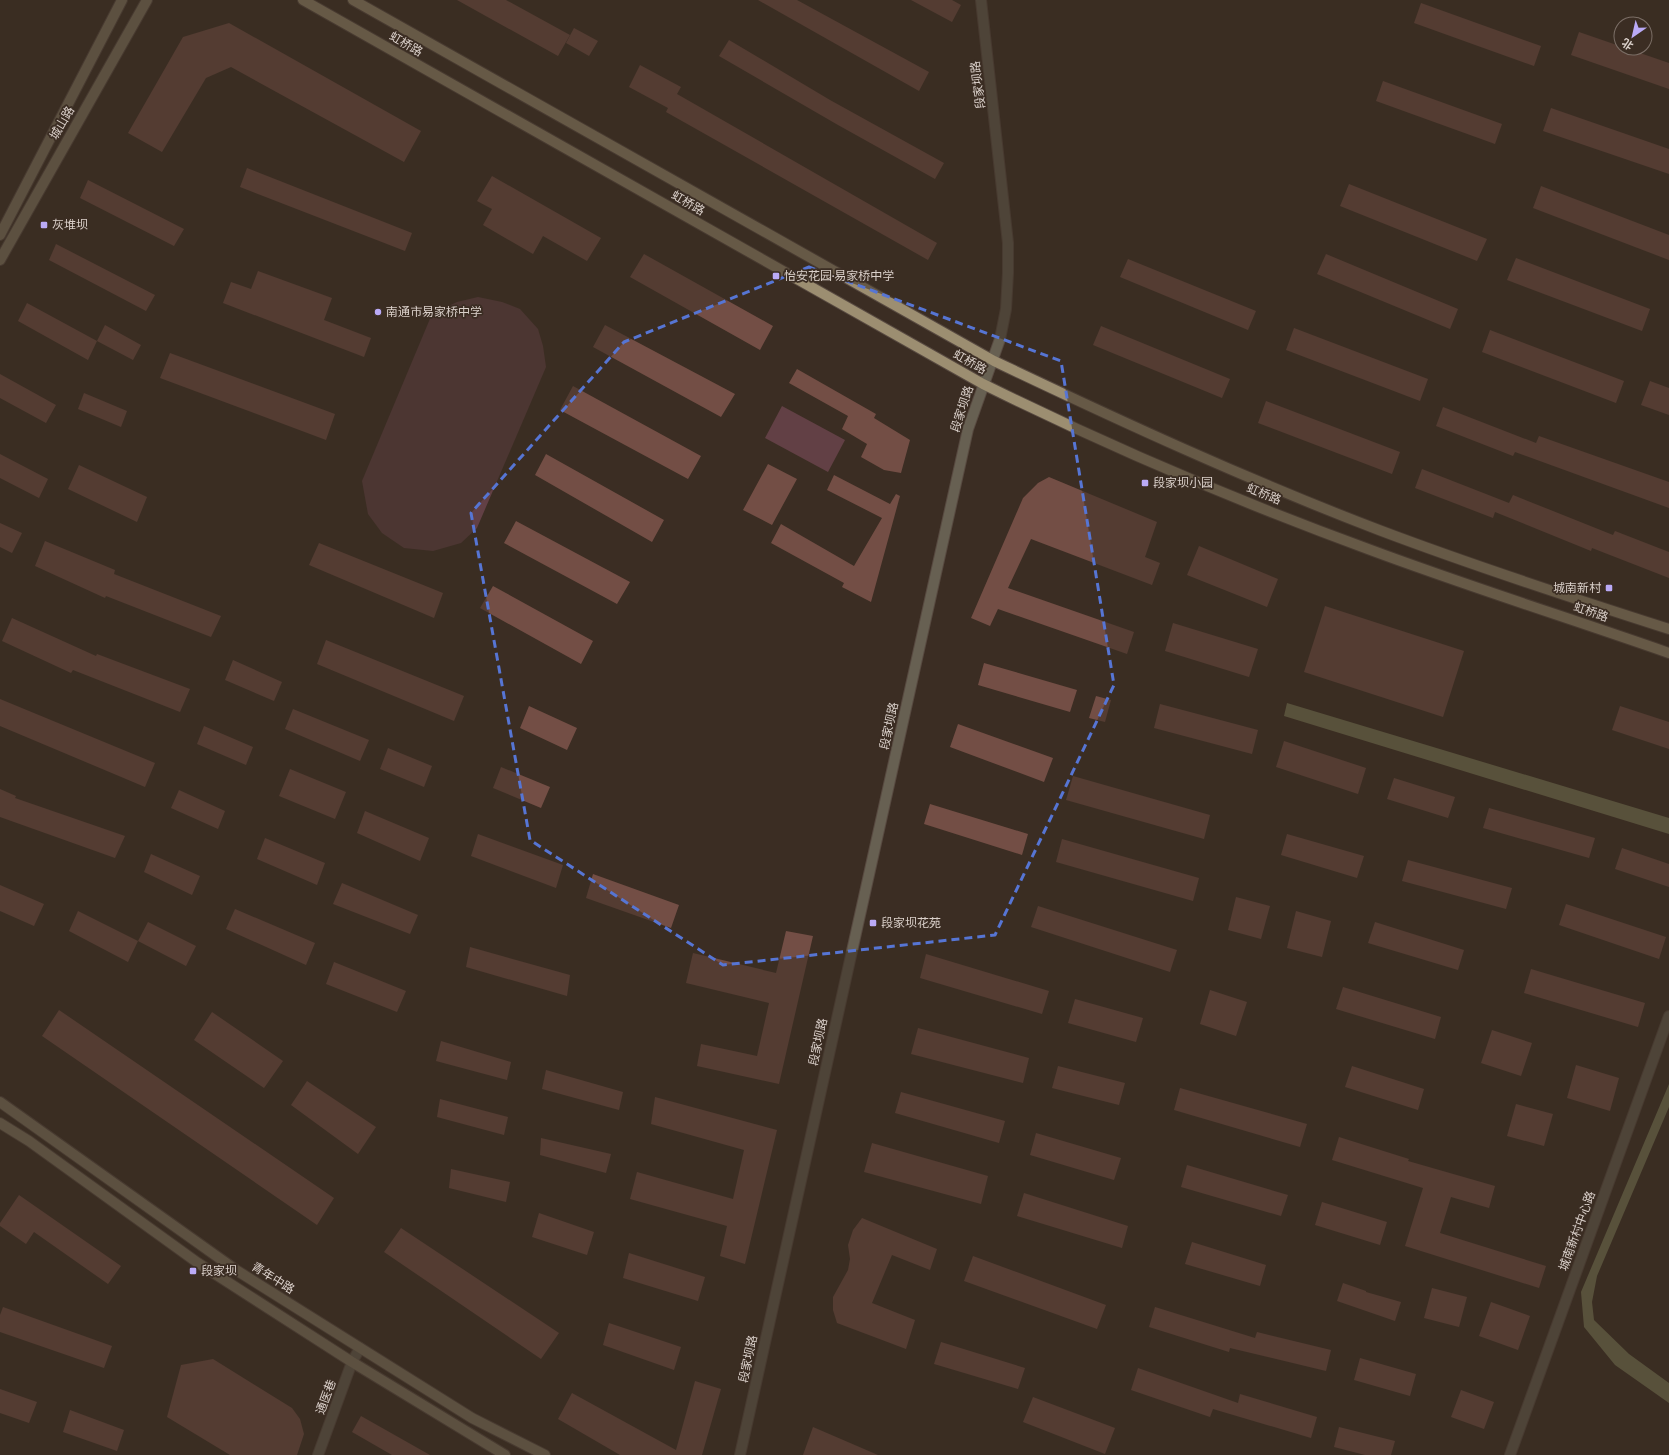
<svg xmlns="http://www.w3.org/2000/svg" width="1669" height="1455" viewBox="0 0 1669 1455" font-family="'Space Grotesk','Noto Sans SC',sans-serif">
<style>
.green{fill:#624045}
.water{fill:#7c7d59}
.building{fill:#734e45}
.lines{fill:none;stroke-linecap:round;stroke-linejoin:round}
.minor-casing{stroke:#584a41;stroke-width:12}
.tertiary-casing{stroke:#584a41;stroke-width:12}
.secondary-casing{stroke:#584a41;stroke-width:12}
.primary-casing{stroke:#584a41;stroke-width:12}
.minor{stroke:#676052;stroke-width:10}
.tertiary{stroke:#676052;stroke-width:10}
.secondary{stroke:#857a64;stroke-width:10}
.primary{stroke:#9c8e71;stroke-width:10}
.marked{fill:none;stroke:#5675d4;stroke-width:3;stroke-dasharray:8 5;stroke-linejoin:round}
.poi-dot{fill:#baaaf6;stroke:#3b2d23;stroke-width:1.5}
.labels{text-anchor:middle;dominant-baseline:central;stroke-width:3.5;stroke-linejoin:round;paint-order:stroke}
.street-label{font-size:12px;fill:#dad0ca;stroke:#3b2d23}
.poi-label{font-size:12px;fill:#dad0ca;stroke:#3b2d23;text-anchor:start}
</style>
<rect width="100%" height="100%" fill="#3b2d23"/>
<path class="green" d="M478,297l24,5 18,7 18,20 5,17 3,21 -69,161 -16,15 -28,8 -29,-3 -22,-15 -14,-19 -6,-33 70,-167 25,-12z
M782,406l63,34 -17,32 -63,-34z"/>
<path class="water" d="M1287,703l382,115v16l-385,-118z
M1669,1084v23l-72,169 -5,26 2,18 35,34 40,29v20l-54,-38 -31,-38 -3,-35z"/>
<path class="building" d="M457,0h49l64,35 -12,21z
M758,0h39l132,72 -10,19z
M911,0h41l9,5 -9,17z
M1421,3l120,43 -7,20 -120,-43z
M229,23l192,108 -17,31 -173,-95 -25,11 -44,74 -34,-19 55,-96z
M574,28l24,13 -9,15 -23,-13z
M1579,32l90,31v26l-98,-34z
M729,40l101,60 114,63 -9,16 -97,-54 -119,-69z
M640,65l41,22 -4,7 260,149 -9,17 -262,-148 2,-4 -39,-21z
M1383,81l119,43 -7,20 -119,-43z
M1551,108l118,41v25l-126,-43z
M247,168l165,65 -7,18 -165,-64z
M492,176l109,62 -14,23 -44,-25 -10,18 -50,-29 9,-16 -15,-8z
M88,180l96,49 -10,17 -94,-48z
M1349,184l138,55 -10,22 -137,-55z
M1541,186l128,49v25l-136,-52z
M56,244l99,51 -9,16 -97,-51z
M644,254l129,72 -13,24 -130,-73z
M1326,254l132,55 -8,20 -133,-55z
M1516,258l134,51 -8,22 -135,-51z
M1128,259l128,52 -8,19 -128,-53z
M258,271l74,27 -8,22 47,18 -7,19 -141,-54 8,-21 20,7z
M27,303l70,38 -9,19 -70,-39z
M105,325l36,20 -8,15 -36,-19z
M605,325l130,69 -14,23 -128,-70z
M1101,326l129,53 -8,19 -129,-53z
M1294,328l134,51 -8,22 -134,-51z
M1490,330l134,51 -8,22 -134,-51z
M170,353l165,61 -9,26 -166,-62z
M797,369l79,45 -2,4 36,22 -9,33 -17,-3 -23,-13 6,-13 -25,-15 6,-13 -59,-33z
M0,374l56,31 -10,18 -46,-25z
M1650,381l19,7v27l-28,-10z
M573,386l128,70 -13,23 -128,-69z
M84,393l43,18 -6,16 -43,-18z
M1266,401l134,51 -8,22 -134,-51z
M1443,407l93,36 3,-7 130,46v26l-154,-56 -2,4 -77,-30z
M0,454l48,25 -9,19 -39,-20z
M546,454l118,66 -12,22 -117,-67z
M768,464l29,15 -25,46 -29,-15z
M79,465l68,32 -10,25 -69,-33z
M1422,469l87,34 4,-8 100,40 2,-4 54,21v26l-77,-30 -1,3 -96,-39 -2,6 -78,-30z
M834,475l56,29 6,-10 4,2 -29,106 -29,-15 2,-4 -73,-40 10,-19 73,42 28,-48 -55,-28z
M1049,477l108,45 -12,35 15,6 -8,22 -121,-46 -23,49 126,44 -7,22 -129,-45 -8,17 -19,-8 52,-120 15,-15z
M516,521l114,61 -13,22 -113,-61z
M0,523l22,10 -10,20 -12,-6z
M45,541l70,29 -1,4 107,42 -10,21 -105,-41 -1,2 -70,-32z
M319,543l124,50 -9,25 -125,-53z
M1199,546l79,33 -11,28 -80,-32z
M493,586l100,55 -12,23 -101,-56z
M1325,606l139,45 -21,66 -139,-45z
M12,618l84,38 1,-2 93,35 -10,23 -107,-42 -2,3 -69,-32z
M1173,623l85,26 -9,28 -84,-26z
M326,640l138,56 -10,25 -137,-57z
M233,660l49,22 -8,19 -49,-21z
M984,663l93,27 -7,22 -92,-27z
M1096,696l15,4 -6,22 -16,-4z
M0,699l155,64 -10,24 -145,-61z
M1160,704l98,26 -6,24 -98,-26z
M529,706l48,22 -10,22 -47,-22z
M1620,706l49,16v27l-57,-19z
M293,709l76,31 -9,21 -75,-32z
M958,724l95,34 -9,24 -94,-35z
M204,726l49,21 -7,18 -49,-21z
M1284,741l82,27 -8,26 -82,-27z
M388,748l44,18 -8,21 -44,-18z
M501,767l49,20 -9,21 -48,-20z
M290,769l56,23 -11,27 -56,-23z
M1073,776l137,39 -6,24 -138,-39z
M1394,778l61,19 -7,21 -61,-19z
M0,789l16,7 -1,2 110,38 -10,22 -115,-41z
M179,790l46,21 -7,18 -47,-21z
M930,804l98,30 -6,21 -98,-31z
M1489,808l106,30 -6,20 -106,-30z
M365,811l64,27 -9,23 -63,-28z
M478,834l85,31 -7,23 -85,-32z
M1287,834l77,22 -7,22 -76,-23z
M265,838l60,25 -8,22 -60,-26z
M1062,839l137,39 -6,23 -137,-39z
M1622,848l47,16v23l-54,-18z
M151,854l49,22 -8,19 -48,-23z
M1408,860l104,28 -6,21 -104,-28z
M593,874l86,31 -8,23 -85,-30z
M342,883l76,32 -8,19 -77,-30z
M0,885l44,19 -10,22 -34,-15z
M1236,897l34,9 -9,33 -33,-9z
M1566,904l100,33 -7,22 -100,-34z
M1038,906l139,44 -7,22 -139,-45z
M235,909l80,34 -9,22 -80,-36z
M78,911l60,30 -10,21 -59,-31z
M1296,911l35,10 -9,36 -35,-9z
M148,922l48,24 -10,20 -48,-25z
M1375,922l89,28 -6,20 -90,-27z
M786,931l27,5 -34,148 -82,-18 4,-22 56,12 12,-53 -83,-20 7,-30 83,20z
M470,947l100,28 -3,21 -101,-29z
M926,954l123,37 -7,23 -122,-36z
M334,962l72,29 -9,21 -71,-28z
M1531,969l114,34 -7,24 -114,-34z
M1343,987l98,30 -6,22 -99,-30z
M1210,990l37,12 -11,34 -36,-12z
M1075,999l68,19 -7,24 -68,-19z
M59,1010l275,188 -17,27 -275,-189z
M212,1012l71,49 -19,27 -70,-48z
M918,1028l111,30 -6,25 -112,-29z
M1492,1030l40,13 -11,33 -40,-13z
M441,1041l70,21 -4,18 -71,-19z
M1576,1065l43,13 -9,33 -43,-13z
M1058,1066l67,17 -6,22 -67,-17z
M1352,1066l72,23 -6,21 -73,-23z
M546,1070l77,22 -4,18 -77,-21z
M307,1081l69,46 -18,27 -67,-49z
M1180,1088l127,36 -7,23 -126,-37z
M901,1092l104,29 -6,22 -104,-30z
M655,1097l122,33 -32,134 -25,-8 7,-30 -97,-27 7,-27 96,27 11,-49 -93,-26z
M440,1099l68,18 -4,18 -67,-18z
M1516,1104l37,10 -9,32 -37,-10z
M1036,1133l85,25 -7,22 -84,-25z
M1339,1137l70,22 -1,2 87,25 -6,22 -38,-11 -11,36 106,33 -7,22 -134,-42 18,-58 -91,-28z
M541,1138l70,16 -5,19 -66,-18z
M872,1143l116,33 -7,28 -117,-32z
M1187,1165l101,30 -7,21 -100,-29z
M451,1169l59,13 -4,20 -57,-14z
M1024,1193l104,33 -6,22 -105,-32z
M19,1195l102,71 -13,18 -74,-52 -8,12 -26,-18v-3z
M1322,1202l65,20 -7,23 -65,-20z
M539,1213l55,19 -7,23 -55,-18z
M862,1218l75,31 -7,21 -38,-15 -20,48 43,17 -9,29 -69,-26 -4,-13v-13l15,-27 2,-11 -2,-14 5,-15z
M401,1228l158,105 -18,26 -157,-107z
M1192,1242l74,23 -6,21 -75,-22z
M629,1253l76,24 -7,24 -75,-23z
M973,1256l133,49 -9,24 -133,-48z
M1343,1283l23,8v1l35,10 -6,19 -58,-20z
M1432,1288l35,9 -8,30 -35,-9z
M1491,1302l39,14 -12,34 -39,-14z
M3,1307l109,39 -8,22 -104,-36v-17z
M1155,1307l100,31 2,-6 74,18 -5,21 -96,-23 -1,4 -80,-25z
M609,1323l72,24 -7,23 -71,-25z
M941,1342l84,26 -7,21 -84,-25z
M1360,1358l56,16 -6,22 -56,-16z
M213,1359l79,49 8,11 4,15 -7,21h-67l-63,-38 14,-52z
M1138,1368l100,35 2,-9 77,23 -6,21 -98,-29 -3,8 -79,-27z
M695,1381l26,8 -19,66h-82l-62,-36 14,-26 104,57z
M0,1389l37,13 -8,21 -29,-10z
M1461,1390l33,12 -10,27 -33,-12z
M1033,1397l82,31 -10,26 -82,-32z
M70,1410l54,20 -7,21 -54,-19z
M361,1416l69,39h-38l-40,-23z
M813,1427l65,28h-75z
M1339,1427l56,14 -4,14h-26l-31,-8z"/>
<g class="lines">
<defs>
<path id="minor" d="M318,1455l34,-93 8,-14
M1510,1455l159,-439"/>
<path id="tertiary" d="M740,1455l228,-1026 32,-90 6,-30 2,-36v-30l-27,-243"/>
<path id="secondary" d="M0,235l122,-235
M0,260l147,-260
M0,1102l236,168 236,148 73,37
M0,1123l29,18 169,122 154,99 153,93"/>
<path id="primary" d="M303,0l680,384c125,62 254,117 385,165 99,37 201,69 301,104
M353,0l641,361c126,60 254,119 385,169 95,36 193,68 290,99"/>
</defs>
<use href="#minor" class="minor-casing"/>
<use href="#tertiary" class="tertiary-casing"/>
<use href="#secondary" class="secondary-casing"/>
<use href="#primary" class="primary-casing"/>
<use href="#minor" class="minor"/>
<use href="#tertiary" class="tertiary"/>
<use href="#secondary" class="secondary"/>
<use href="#primary" class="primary"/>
</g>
<path d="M0 0H1669V1455H0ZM809,267l252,94 53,324 -119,250 -272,30 -193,-125 -59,-327 153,-171z" fill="#3b2d23" fill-opacity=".55" fill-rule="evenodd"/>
<path class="marked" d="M809,267l252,94 53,324 -119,250 -272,30 -193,-125 -59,-327 153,-171z"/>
<g class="poi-dot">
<rect x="40" y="221" width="8" height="8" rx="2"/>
<rect x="772" y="272" width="8" height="8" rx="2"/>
<circle cx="378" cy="312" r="4"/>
<rect x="1141" y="479" width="8" height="8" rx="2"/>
<rect x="1605" y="584" width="8" height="8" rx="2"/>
<rect x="869" y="919" width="8" height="8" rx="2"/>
<rect x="189" y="1267" width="8" height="8" rx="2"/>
</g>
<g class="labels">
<g class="street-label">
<text transform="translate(406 44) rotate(30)">虹桥路</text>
<text transform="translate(978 85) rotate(-97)">段家坝路</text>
<text transform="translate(62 123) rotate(-60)">城山路</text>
<text transform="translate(688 203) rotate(30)">虹桥路</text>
<text transform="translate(970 362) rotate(29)">虹桥路</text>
<text transform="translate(962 409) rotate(-72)">段家坝路</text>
<text transform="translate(1264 494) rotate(22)">虹桥路</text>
<text transform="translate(1591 612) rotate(19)">虹桥路</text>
<text transform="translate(889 726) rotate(-78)">段家坝路</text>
<text transform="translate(818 1042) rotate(-78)">段家坝路</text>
<text transform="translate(1577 1231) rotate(-70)">城南新村中心路</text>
<text transform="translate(273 1278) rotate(32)">青年中路</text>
<text transform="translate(748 1359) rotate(-78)">段家坝路</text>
<text transform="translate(326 1397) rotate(-70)">通医巷</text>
</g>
<g class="poi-label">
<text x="52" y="225">灰堆坝</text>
<text x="784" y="276">怡安花园·易家桥中学</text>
<text x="386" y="312">南通市易家桥中学</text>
<text x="1153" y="483">段家坝小园</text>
<text x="1601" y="588" text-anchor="end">城南新村</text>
<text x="881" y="923">段家坝花苑</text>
<text x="201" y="1271">段家坝</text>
</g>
</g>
<g transform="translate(1633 36) rotate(214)"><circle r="19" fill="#3b2d23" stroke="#7b6e66"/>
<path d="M0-3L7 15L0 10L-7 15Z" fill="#baaaf6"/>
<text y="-6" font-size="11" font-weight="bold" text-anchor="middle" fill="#dad0ca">北</text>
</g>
</svg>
